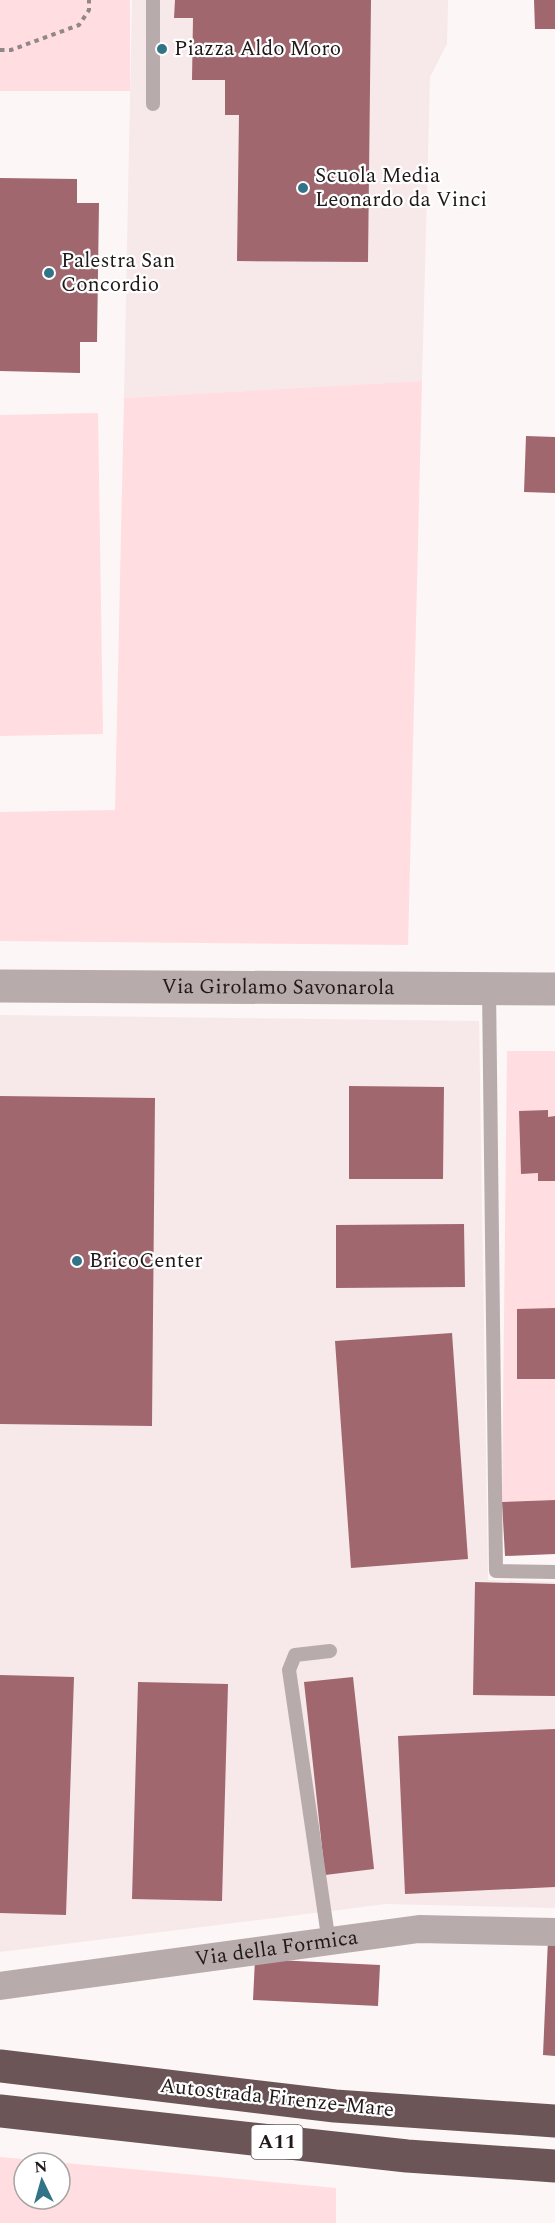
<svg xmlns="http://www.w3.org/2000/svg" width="555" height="2223" viewBox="0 0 555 2223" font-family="Spectral,serif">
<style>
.built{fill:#f7e8e9}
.green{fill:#ffdde0;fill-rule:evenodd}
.building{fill:#a0676e}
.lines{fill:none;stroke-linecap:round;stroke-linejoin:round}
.path{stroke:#8f8788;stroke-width:4;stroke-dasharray:4.5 4.5;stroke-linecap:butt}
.service{stroke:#b7abac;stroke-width:14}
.minor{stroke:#b7abac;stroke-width:28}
.tertiary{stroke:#b7abac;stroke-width:33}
.motorway{stroke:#6c5557;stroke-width:33}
.poi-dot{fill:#337387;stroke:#fff;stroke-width:2}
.labels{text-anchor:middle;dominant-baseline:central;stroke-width:4.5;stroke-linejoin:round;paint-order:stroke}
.shield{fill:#fff;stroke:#645d5e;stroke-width:1.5}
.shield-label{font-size:20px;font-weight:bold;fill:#211819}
.poi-label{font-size:21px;fill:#211819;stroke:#fff;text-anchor:start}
.street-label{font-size:21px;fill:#211819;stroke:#fff}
</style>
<rect width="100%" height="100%" fill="#fcf6f6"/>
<path class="built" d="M132,0h316l-1,44 -17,33 -8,304 -298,17z
M0,1015l479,6 9,559 67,2v326l-169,-4 -386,48z"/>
<path class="green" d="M0,0h130v91h-130z
M422,381l-14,564 -408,-4v-129l115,-2 9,-412z
M98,413l5,321 -103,2v-321z
M507,1051h48v449l-53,2z
M0,2157l336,31v35h-336zM24,2163h36v36h-36z"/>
<path class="building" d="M175,0h196l-3,262 -131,-1 2,-146h-14v-35h-33l1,-62h-19z
M534,0h21v29h-20z
M0,178l77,1v24h22l-2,139h-17v31l-80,-2z
M526,436l29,1v56l-31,-1z
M349,1086l95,1 -1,92h-94z
M0,1096l155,2 -3,328 -152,-2z
M548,1110v7l7,-1v65h-17v-8l-17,1 -2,-63z
M464,1224l1,63 -129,1v-63z
M555,1308v71h-38v-70z
M452,1333l16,226 -117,9 -16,-227z
M555,1500v54l-50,2 -3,-54z
M475,1582l80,2v112l-82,-1z
M0,1675l74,2 -8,238 -66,-2z
M353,1677l21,192 -49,6 -21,-193z
M138,1682l90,2 -6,217 -90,-2z
M555,1729v158l-150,7 -7,-158z
M548,1939h7v117l-12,-1z
M255,1959l125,6 -2,41 -125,-6z"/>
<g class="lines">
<path class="path" d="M0,50h11l68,-25 10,-15v-10"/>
<path class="service" d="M153,0v104
M489,988l7,583 59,1
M329,1943l-40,-273 6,-15 35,-4"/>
<path class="minor" id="s1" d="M0,1986l419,-57 136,3"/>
<path class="tertiary" id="s2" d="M0,986l555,3"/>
<path class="motorway" d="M0,2066l335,40 220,15
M0,2111l407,45 148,10"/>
</g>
<g class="poi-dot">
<circle cx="162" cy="49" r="6"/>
<circle cx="303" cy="188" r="6"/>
<circle cx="49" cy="273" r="6"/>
<circle cx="77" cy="1261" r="6"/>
</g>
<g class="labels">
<rect class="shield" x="251.5" y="2125" width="51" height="34" rx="4.5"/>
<g class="shield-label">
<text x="277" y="2142">A11</text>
</g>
<g class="poi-label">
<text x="174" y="49">Piazza Aldo Moro</text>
<text x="315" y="176">Scuola Media<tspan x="315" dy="24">Leonardo da Vinci</tspan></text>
<text x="61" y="261">Palestra San<tspan x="61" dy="24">Concordio</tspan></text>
<text x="89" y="1261">BricoCenter</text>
</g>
<g class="street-label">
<text stroke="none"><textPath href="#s2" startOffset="278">Via Girolamo Savonarola</textPath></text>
<text stroke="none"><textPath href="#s1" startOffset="279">Via della Formica</textPath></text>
<text transform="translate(277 2098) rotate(6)">Autostrada Firenze-Mare</text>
</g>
</g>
<g transform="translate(42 2181) rotate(355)"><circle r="28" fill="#ffffff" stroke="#a6a3a3" stroke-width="1.5"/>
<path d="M0-4.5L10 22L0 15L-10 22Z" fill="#337387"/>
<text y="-9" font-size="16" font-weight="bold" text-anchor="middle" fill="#211819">N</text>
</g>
</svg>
